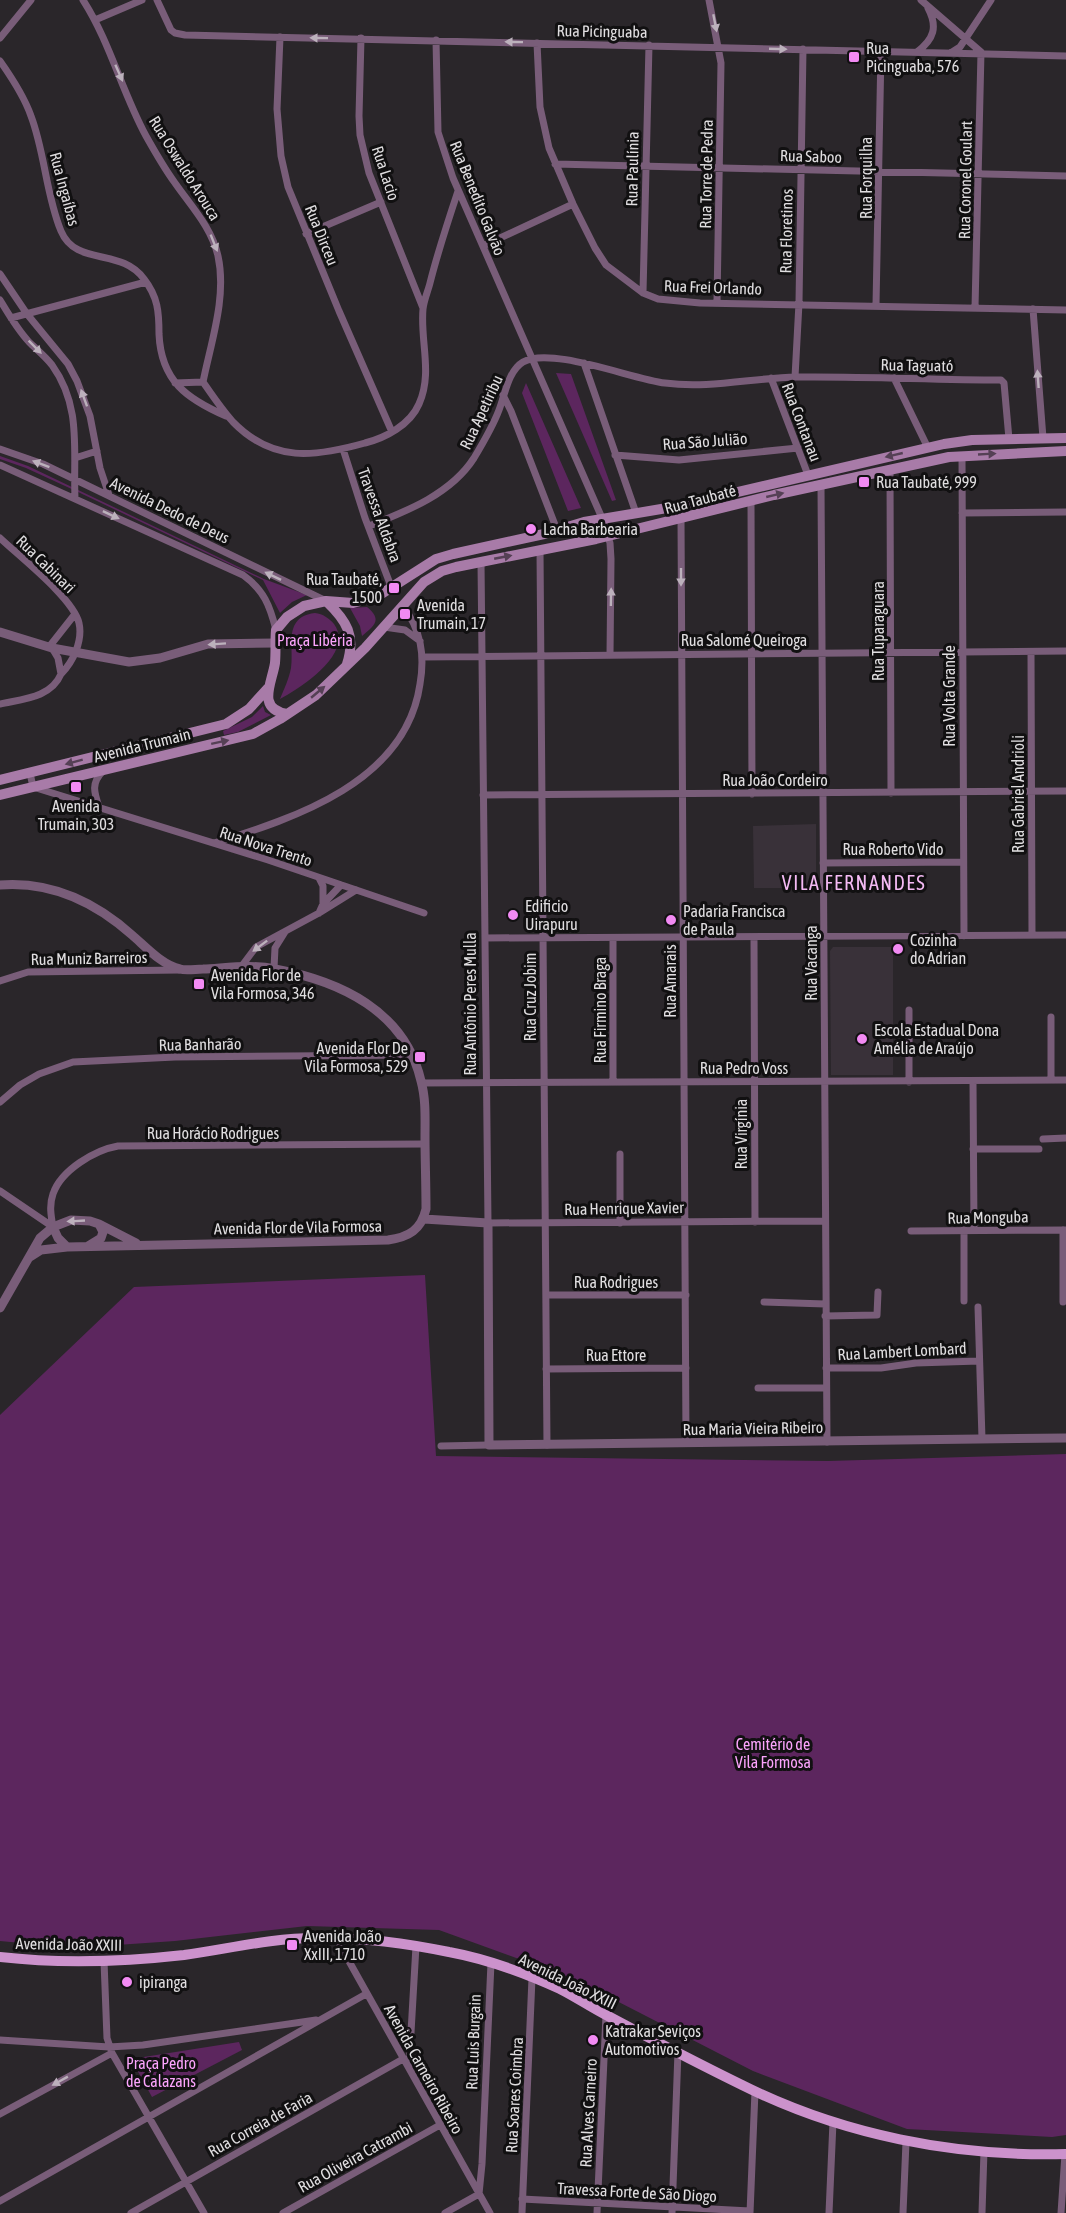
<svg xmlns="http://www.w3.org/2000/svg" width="1066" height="2213" viewBox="0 0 1066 2213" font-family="'Asap Condensed',sans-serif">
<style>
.built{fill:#393139}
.green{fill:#5c265e}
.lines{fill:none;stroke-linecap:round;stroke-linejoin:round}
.minor{stroke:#795d79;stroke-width:7}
.tertiary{stroke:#795d79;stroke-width:9}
.secondary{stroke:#a87ba8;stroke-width:10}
.primary{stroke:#cc92cc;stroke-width:10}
.oneway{fill:#bcb1bc}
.oneway2{fill:#554055}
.poi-dot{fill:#f28af3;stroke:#111011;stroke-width:2}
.labels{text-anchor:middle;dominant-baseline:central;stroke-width:6;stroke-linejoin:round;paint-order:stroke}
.street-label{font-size:16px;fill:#e0dee0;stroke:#111011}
.poi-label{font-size:16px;fill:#e0dee0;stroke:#111011;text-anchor:start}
.park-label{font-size:16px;fill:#fca4fd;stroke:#111011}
.quarter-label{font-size:20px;letter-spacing:1.5px;fill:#f4baf4;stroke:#111011}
</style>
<rect width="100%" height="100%" fill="#2a262a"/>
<path class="built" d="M816,824v64h-62l-1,-62z
M833,947h60v128h-62l-1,-124z"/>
<path class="green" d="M556,373l15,1 45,126 -4,1z
M526,383l55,125 -13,3 -46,-118z
M0,456l28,10 236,113 43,16 -15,7 -12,11 -17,-33 -187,-89 -50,-23 -26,-9z
M367,607c16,13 7,19 -5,29l-2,-10 -10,-18z
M315,613c8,1 14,5 19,11 21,29 -33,64 -54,75 4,-10 9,-20 11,-31 3,-23 -8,-51 24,-55z
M263,706l2,6 6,3 -33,17 -14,3 -1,-4 29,-14z
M425,1275l11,181 392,5 238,-7v681l-14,2 -145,-8 -154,-58 -179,-92 -135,-49 -132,-4 -132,15 -102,7 -73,-7v-526l134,-128z
M239,2042l3,8 -90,47 -21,-38z"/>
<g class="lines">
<path class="minor" d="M83,0c27,42 39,92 63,136 9,16 18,32 29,47 16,23 37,45 43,73 9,41 -7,86 -15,126 9,13 19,28 30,40 40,41 82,35 132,21 20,-5 45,-18 54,-39 14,-31 1,-63 4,-95 1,-9 5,-18 7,-26 8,-32 18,-62 28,-92
M157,0l14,30 4,3 10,2 881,21
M709,0l12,63 -4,239
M921,0l60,52
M95,20l47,-20
M280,37l-3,72 4,47 7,31 51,124 53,121
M0,38l31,-38
M361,38l-2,78 1,19 9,38 54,135
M436,40l2,92 15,46 149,340 8,25 1,16 -1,96
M537,43l3,64 9,41 24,56 22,44 11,17 37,28 15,6 42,4 366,7
M917,52c17,-13 21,-25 11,-44
M949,54l11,-7 31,-47
M0,61c12,17 24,35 31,55 14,37 15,79 30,115 15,36 60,16 83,48 14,18 15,33 15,55 2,47 28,65 67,82
M555,164l511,12
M306,234l75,-32
M483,246l90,-42
M0,274l27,40 41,50 9,17 13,35 10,52 9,27
M643,293l6,-248
M0,300c9,15 17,29 29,42 7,7 16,14 23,23 30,42 21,85 23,133
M876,305l5,-254
M975,308l6,-256
M1033,309l10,129
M11,318l135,-36
M584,363l52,150
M795,377l4,-74 4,-254
M771,378l37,97
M894,378l34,70
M175,383l28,-1
M503,395l8,16 46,119
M0,449l43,15 281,136
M343,449l22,69 27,71
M615,455l64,5 119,-12
M962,456l2,480
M75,458l22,-7
M0,465l243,110c21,15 27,31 33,55
M890,469l1,324
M821,485l6,957
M751,501l1,293
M962,513l104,-1
M681,518l5,925
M369,526c38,-15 82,-32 105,-68 9,-15 19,-32 25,-48 6,-15 9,-39 24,-48 27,-16 109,17 142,21 43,6 88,-5 131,-6 68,-1 137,3 205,3l3,3 5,56
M0,538c20,19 73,60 79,85 4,18 -6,39 -18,51
M540,550l7,895
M481,562l7,661 337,-2
M384,627l21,3 15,11
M49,647l26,-33
M1031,652l1,283
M422,657l644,-6
M0,704c22,-5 51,-6 61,-30l-3,-16 -6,-10
M30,773l3,14 235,73 156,53
M483,795l583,-4
M99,807c-5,-15 -8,-24 4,-36
M214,843c81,-25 192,-61 206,-159 5,-29 1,-54 -17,-78
M823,863l140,-1
M319,878l4,8v18
M319,913l4,-9 18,-19
M485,938l581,-3
M754,938l1,284
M613,939v143
M241,967l15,-20 63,-34 37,-23
M274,968l1,-20 10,-16
M0,981l28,-9 151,-2
M1051,1080v-63
M973,1081l1,149
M909,1082v-72
M422,1083l644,-3
M0,1102l20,-17 19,-11 34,-12 102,-5 236,-2
M1043,1139l23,-1
M973,1149h66
M620,1154v69
M0,1191l53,36
M53,1227c-2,-11 -4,-22 0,-33 8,-24 42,-44 65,-48l307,-2
M964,1230v71
M1063,1230v72
M911,1231l155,-1
M546,1295h140
M764,1302l61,2
M978,1307l4,132
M825,1316l52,-1 1,-23
M826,1368h55l35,-5 63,-2
M546,1369l140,-1
M758,1388h68
M441,1446l48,-1
M336,1938l154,275
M104,1961l3,77 5,15 92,160
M0,2040l109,7 34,-2 173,-25
M409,2067l7,-121
M0,2114l112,-61
M522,2199l228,12
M0,2201l366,-207
M131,2213l272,-154
M283,2213l157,-88
M445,2213l34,-19 3,-30 9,-201
M522,2213l10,-235
M597,2213l9,-198
M672,2213l6,-161
M750,2213l5,-122
M829,2213l4,-91
M903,2213l3,-71
M982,2213l2,-62
M1061,2213l4,-59"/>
<path class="tertiary" d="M0,632l52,16 77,14 31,-4 48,-14 67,-1
M0,885c51,-4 95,17 132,50 14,12 30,30 48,34 6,2 16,0 23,0 23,-1 49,-5 72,0 65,12 130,42 146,112 5,18 4,37 4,55 0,24 1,48 1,73 -5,21 -17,28 -38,31l-321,7 -26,3 -11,7
M424,1219l64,4 1,222 577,-7
M53,1227l5,11 9,9
M88,1246l13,-8 2,-6 -4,-8
M0,1308l40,-70 13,-11 18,-7 19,1 9,3 37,19"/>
<path class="secondary" d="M326,601c21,20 30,35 21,63
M287,714c-31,-5 -15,-31 -12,-51 1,-11 0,-22 1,-33l11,-13 17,-11 22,-5 27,2 25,-7 58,-37 17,-5 91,-20 40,-12 89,-15 271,-63 28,-4 94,-2
M0,780l226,-56 23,-15 19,-21
M0,795l253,-61 27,-15 36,-24 49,-47 59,-66 18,-11 14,-4 140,-28 178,-44 175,-38 117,-6"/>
<path class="primary" d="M0,1957c61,7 122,5 184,-2 44,-6 87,-17 132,-17 44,-1 90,5 133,14 38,7 76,21 111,37 16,8 32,19 48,27 45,24 89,47 134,69 100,50 213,72 324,69"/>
</g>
<defs><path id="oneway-solid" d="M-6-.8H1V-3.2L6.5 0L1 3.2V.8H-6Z" transform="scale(1.5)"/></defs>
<g class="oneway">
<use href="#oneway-solid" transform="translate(715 23) rotate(79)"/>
<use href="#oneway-solid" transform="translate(319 38) rotate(-179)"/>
<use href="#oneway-solid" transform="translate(514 42) rotate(-179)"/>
<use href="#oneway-solid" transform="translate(778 49) rotate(2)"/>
<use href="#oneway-solid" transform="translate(119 73) rotate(66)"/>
<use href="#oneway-solid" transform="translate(214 243) rotate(68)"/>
<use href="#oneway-solid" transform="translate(35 347) rotate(45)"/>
<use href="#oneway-solid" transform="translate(1038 379) rotate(-94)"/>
<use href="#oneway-solid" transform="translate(84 398) rotate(-110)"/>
<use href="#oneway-solid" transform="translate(41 464) rotate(-159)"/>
<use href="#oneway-solid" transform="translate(111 515) rotate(25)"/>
<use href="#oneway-solid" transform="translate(273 576) rotate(-154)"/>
<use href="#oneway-solid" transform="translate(681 577) rotate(90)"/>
<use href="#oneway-solid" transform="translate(611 597) rotate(-89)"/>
<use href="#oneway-solid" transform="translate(217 644) rotate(176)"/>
<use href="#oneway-solid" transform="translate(260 946) rotate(143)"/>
<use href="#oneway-solid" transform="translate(76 1221) rotate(177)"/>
<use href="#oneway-solid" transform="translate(60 2081) rotate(151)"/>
</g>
<g class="oneway2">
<use href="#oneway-solid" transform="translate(987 454) rotate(-3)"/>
<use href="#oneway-solid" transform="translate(894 455) rotate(167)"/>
<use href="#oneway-solid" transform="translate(775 495) rotate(-13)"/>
<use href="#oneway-solid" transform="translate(503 557) rotate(-11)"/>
<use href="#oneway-solid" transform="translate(318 692) rotate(-40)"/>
<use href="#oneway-solid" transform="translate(220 742) rotate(-12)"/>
<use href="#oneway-solid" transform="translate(74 762) rotate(165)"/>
</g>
<g class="poi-dot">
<rect x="848" y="51" width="12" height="12" rx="3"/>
<rect x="858" y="476" width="12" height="12" rx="3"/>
<circle cx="531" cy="529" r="6"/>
<rect x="388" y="582" width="12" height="12" rx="3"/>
<rect x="399" y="608" width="12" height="12" rx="3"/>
<rect x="70" y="781" width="12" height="12" rx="3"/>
<circle cx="513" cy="915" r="6"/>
<circle cx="671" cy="920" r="6"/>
<circle cx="898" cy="949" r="6"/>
<rect x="193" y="978" width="12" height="12" rx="3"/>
<circle cx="862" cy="1039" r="6"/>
<rect x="414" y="1051" width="12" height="12" rx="3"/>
<rect x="286" y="1939" width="12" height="12" rx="3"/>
<circle cx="127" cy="1982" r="6"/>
<circle cx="593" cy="2040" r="6"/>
</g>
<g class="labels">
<g class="street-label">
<text transform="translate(602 31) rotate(1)">Rua Picinguaba</text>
<text transform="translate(811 156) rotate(2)">Rua Saboo</text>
<text transform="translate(185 168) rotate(58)">Rua Oswaldo Arouca</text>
<text transform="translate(632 169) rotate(-89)">Rua Paulínia</text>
<text transform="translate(386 173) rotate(72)">Rua Lacio</text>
<text transform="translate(706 174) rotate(-89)">Rua Torre de Pedra</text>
<text transform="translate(866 178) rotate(-90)">Rua Forquilha</text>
<text transform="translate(965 180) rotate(-89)">Rua Coronel Goulart</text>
<text transform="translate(65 189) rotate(75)">Rua Ingaíbas</text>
<text transform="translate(478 198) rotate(68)">Rua Benedito Galvão</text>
<text transform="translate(786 231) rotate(-89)">Rua Floretinos</text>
<text transform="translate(322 235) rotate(68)">Rua Dirceu</text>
<text transform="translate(713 287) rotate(2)">Rua Frei Orlando</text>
<text transform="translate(917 365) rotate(1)">Rua Taguató</text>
<text transform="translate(481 412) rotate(-65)">Rua Apetiribu</text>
<text transform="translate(802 422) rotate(69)">Rua Contanau</text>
<text transform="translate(705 441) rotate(-4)">Rua São Julião</text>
<text transform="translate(700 499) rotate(-15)">Rua Taubaté</text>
<text transform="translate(170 510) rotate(26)">Avenida Dedo de Deus</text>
<text transform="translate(380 515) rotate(70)">Travessa Aldabra</text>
<text transform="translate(46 564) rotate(44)">Rua Cabinari</text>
<text transform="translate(878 631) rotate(-90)">Rua Tuparaguara</text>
<text x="744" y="640">Rua Salomé Queiroga</text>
<text transform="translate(949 696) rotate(-90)">Rua Volta Grande</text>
<text transform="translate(142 745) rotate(-14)">Avenida Trumain</text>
<text x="775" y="780">Rua João Cordeiro</text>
<text transform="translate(1018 794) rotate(-90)">Rua Gabriel Andrioli</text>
<text transform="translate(266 846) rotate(18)">Rua Nova Trento</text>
<text x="893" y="849">Rua Roberto Vido</text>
<text transform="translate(89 958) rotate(-1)">Rua Muniz Barreiros</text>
<text transform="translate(811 963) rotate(-90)">Rua Vacanga</text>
<text transform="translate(670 981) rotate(-90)">Rua Amarais</text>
<text transform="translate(530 997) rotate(-90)">Rua Cruz Jobim</text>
<text transform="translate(470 1004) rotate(-90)">Rua Antônio Peres Mulla</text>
<text transform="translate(600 1010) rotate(-90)">Rua Firmino Braga</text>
<text transform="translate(200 1044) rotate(-1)">Rua Banharão</text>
<text x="744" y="1068">Rua Pedro Voss</text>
<text x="213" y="1133">Rua Horácio Rodrigues</text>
<text transform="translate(741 1134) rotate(-90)">Rua Virgínia</text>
<text transform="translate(624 1208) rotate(-1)">Rua Henrique Xavier</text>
<text transform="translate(988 1217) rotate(-1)">Rua Monguba</text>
<text transform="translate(298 1227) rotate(-1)">Avenida Flor de Vila Formosa</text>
<text x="616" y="1282">Rua Rodrigues</text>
<text transform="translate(902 1351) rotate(-3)">Rua Lambert Lombard</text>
<text x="616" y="1355">Rua Ettore</text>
<text transform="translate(753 1428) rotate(-1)">Rua Maria Vieira Ribeiro</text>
<text transform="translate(69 1944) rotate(1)">Avenida João XXIII</text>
<text transform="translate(568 1981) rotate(26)">Avenida João XXIII</text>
<text transform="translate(473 2042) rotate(-88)">Rua Luis Burgain</text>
<text transform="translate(424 2069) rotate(61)">Avenida Carneiro Ribeiro</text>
<text transform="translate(514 2095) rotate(-87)">Rua Soares Coimbra</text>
<text transform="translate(588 2113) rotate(-87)">Rua Alves Carneiro</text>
<text transform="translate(260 2124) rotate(-29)">Rua Correia de Faria</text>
<text transform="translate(355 2157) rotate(-29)">Rua Oliveira Catrambi</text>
<text transform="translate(637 2192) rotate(3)">Travessa Forte de São Diogo</text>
</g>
<g class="poi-label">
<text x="866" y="48">Rua<tspan x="866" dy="18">Picinguaba, 576</tspan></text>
<text x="876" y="482">Rua Taubaté, 999</text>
<text x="543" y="529">Lacha Barbearia</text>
<text x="382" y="579" text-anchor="end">Rua Taubaté,<tspan x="382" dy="18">1500</tspan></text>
<text x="417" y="605">Avenida<tspan x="417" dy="18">Trumain, 17</tspan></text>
<text x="76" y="806" text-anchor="middle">Avenida<tspan x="76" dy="18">Trumain, 303</tspan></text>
<text x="525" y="906">Edificio<tspan x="525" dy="18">Uirapuru</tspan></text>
<text x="683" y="911">Padaria Francisca<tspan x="683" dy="18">de Paula</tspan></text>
<text x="910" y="940">Cozinha<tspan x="910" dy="18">do Adrian</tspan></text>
<text x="211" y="975">Avenida Flor de<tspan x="211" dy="18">Vila Formosa, 346</tspan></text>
<text x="874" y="1030">Escola Estadual Dona<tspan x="874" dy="18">Amélia de Araújo</tspan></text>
<text x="408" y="1048" text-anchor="end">Avenida Flor De<tspan x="408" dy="18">Vila Formosa, 529</tspan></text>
<text x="304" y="1936">Avenida João<tspan x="304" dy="18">XxIII, 1710</tspan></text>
<text x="139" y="1982">ipiranga</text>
<text x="605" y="2031">Katrakar Seviços<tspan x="605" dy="18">Automotivos</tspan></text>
</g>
<g class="park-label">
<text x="315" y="640">Praça Libéria</text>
<text x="773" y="1744">Cemitério de<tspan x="773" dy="18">Vila Formosa</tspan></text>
<text x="161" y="2063">Praça Pedro<tspan x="161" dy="18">de Calazans</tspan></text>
</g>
<g class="quarter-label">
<text x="854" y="882">VILA FERNANDES</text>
</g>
</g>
</svg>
